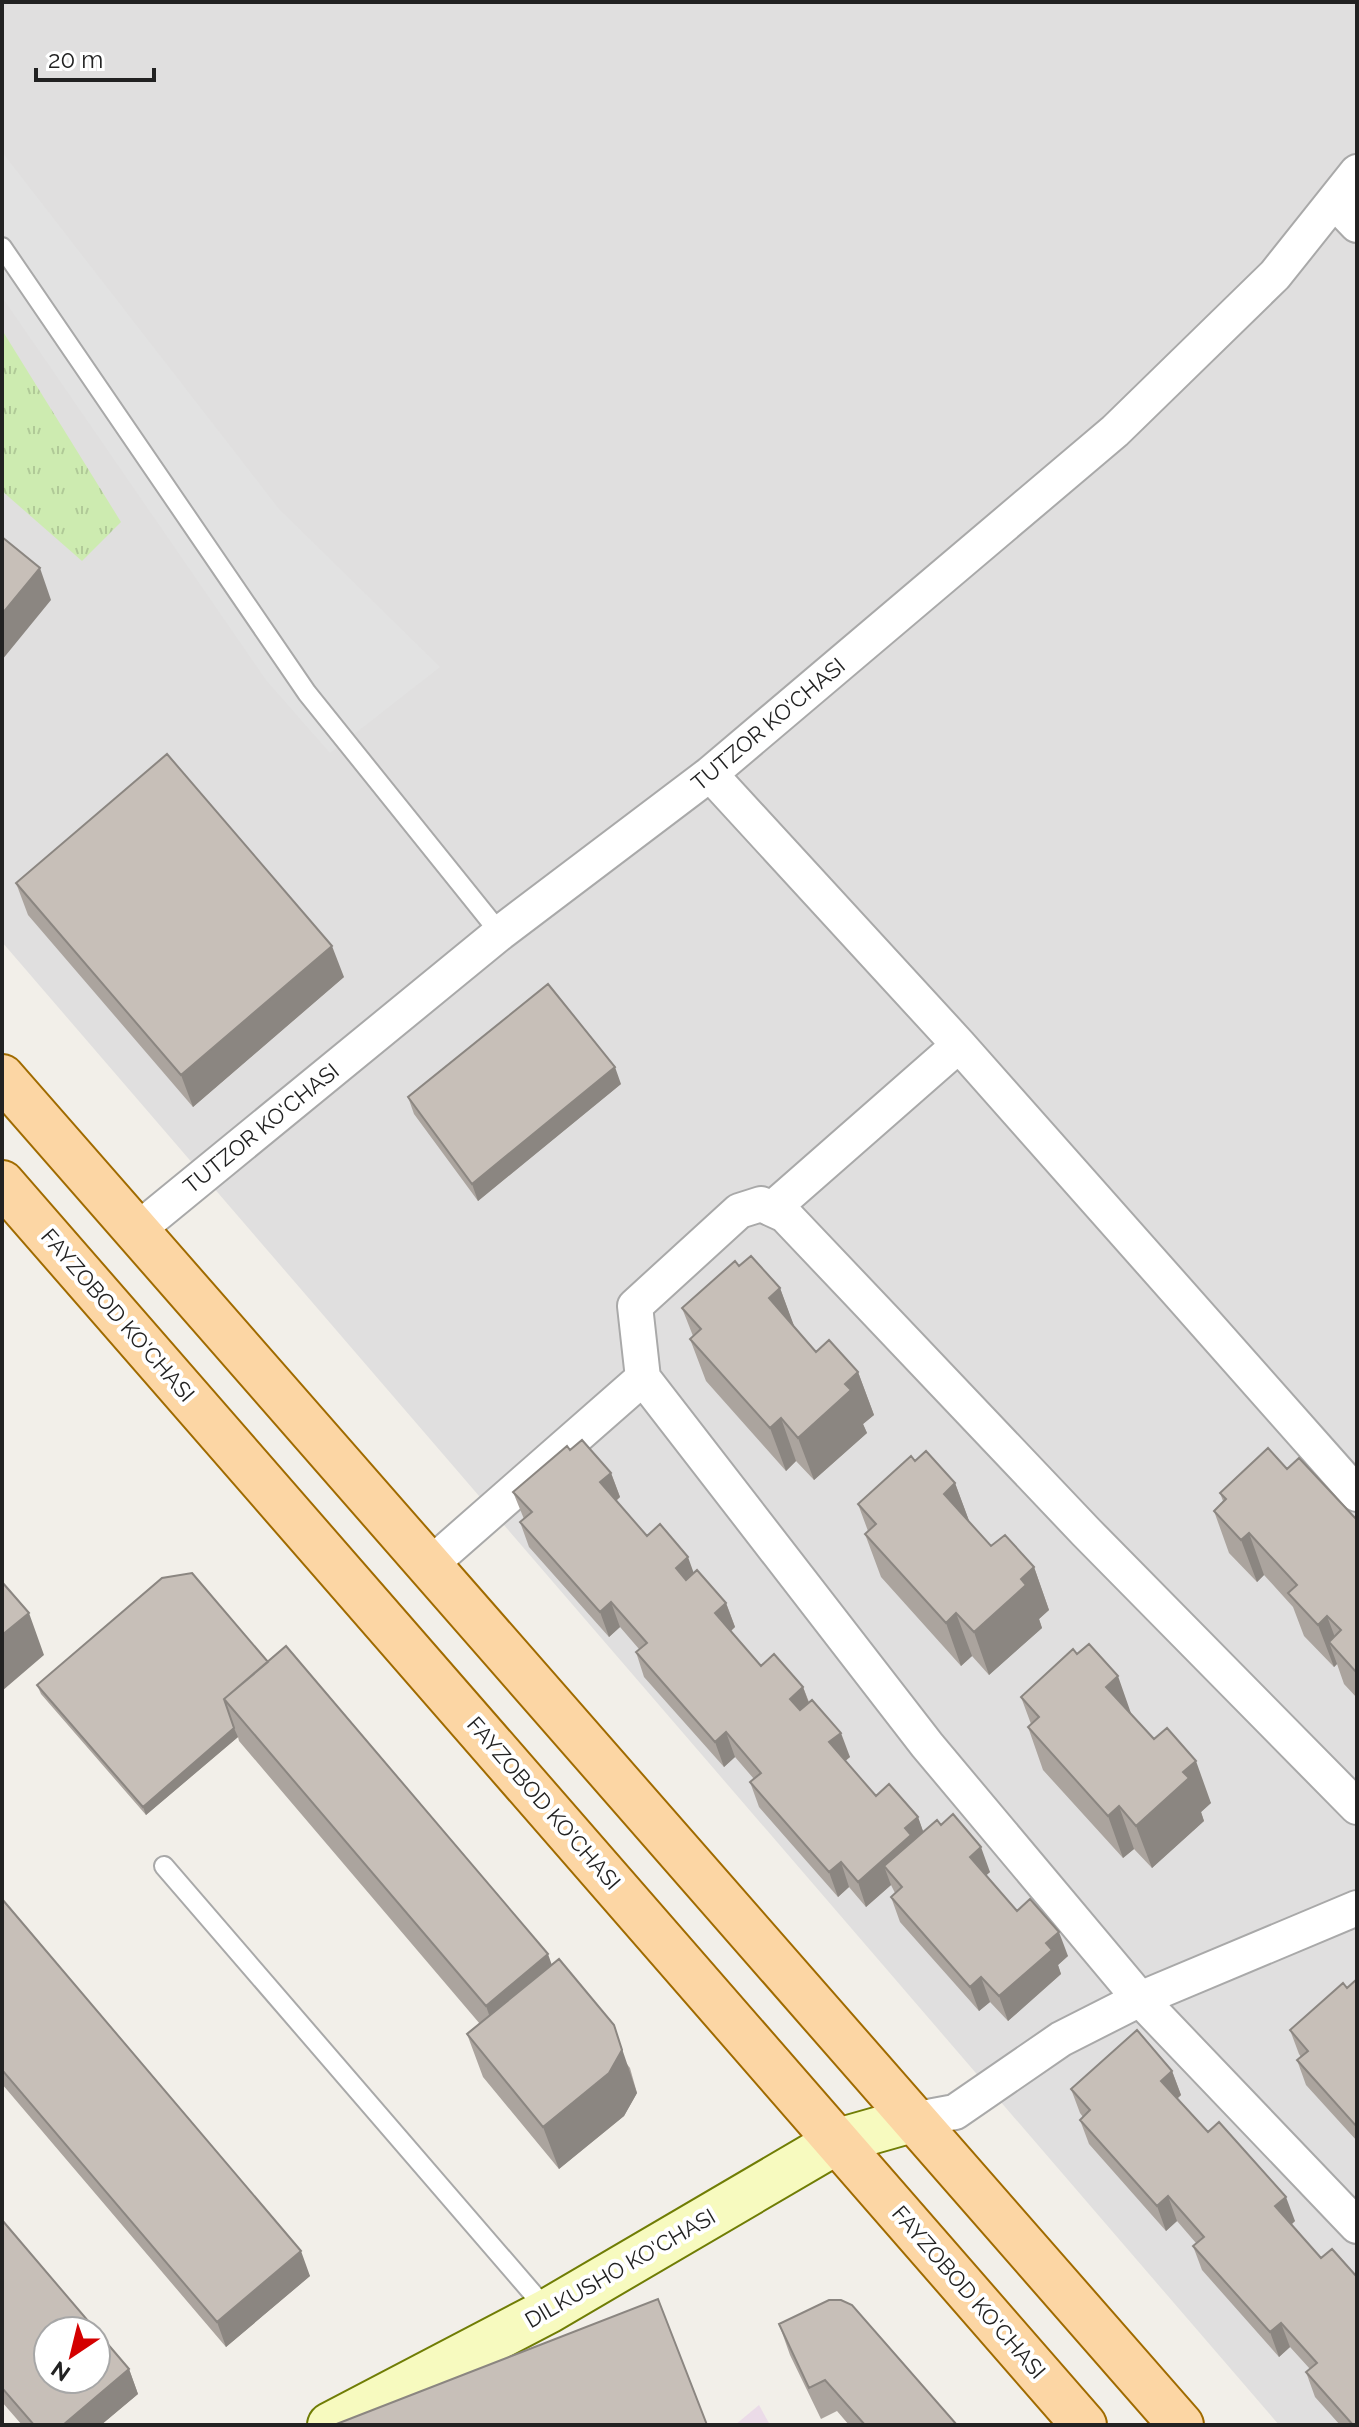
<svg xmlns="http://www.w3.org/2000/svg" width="1359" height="2427" viewBox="0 0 1359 2427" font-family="Raleway,sans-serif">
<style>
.residential{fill:#e0dfdf}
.industrial{fill:#ebdbe8}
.grass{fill:url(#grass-tufts)}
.parking{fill:#e2e2e2}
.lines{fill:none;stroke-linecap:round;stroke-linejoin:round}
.lane-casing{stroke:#a9a9a9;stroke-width:22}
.street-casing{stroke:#a9a9a9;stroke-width:38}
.secondary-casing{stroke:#707d05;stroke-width:48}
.primary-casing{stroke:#a06b00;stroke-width:48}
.lane{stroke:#fff;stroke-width:18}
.street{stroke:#fff;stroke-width:34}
.secondary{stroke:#f7fabf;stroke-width:44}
.primary{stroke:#fcd6a4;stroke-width:44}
.wall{fill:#aba49e}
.shaded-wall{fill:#8b8681}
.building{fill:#c7bfb8;stroke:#8b8681;stroke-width:2;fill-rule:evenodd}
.labels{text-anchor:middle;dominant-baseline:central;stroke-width:8;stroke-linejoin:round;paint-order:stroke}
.street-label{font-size:22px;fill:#222;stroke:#fff}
</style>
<defs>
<pattern id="grass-tufts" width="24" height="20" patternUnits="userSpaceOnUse" patternTransform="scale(2)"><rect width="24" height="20" fill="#cdebb0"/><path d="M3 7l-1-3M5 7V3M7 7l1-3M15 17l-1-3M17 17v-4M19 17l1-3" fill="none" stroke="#b0c997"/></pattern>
</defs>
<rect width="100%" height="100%" fill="#f2efe9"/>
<path class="residential" d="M2,2h1355v2423h-78l-1277,-1483z"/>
<path class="industrial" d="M759,2405l11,20h-35z"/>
<path class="grass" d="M2,330l119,192 -39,39 -80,-70z"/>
<path class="parking" d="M2,152l277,357 161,158 -110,86 -64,-73 -264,-383z"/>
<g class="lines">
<defs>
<path id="lane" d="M2,247l305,446 193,240
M164,1866l384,445"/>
<path id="street" d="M1334,201l23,24
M710,774l249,271 398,449
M772,1209l187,-164
M136,1231l364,-298 210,-159 405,-343 160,-156 82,-103
M431,1564l212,-186
M1357,1807l-271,-275 -301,-317 -24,-11 -22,7 -104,95 8,72 284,367 213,254 217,227
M912,2120l43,-8 106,-73 79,-40 217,-91"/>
<path id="secondary" d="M330,2425l218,-114 290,-170 74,-21"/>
<path id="primary" d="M2,1077l1179,1348
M2,1183l1082,1242"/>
</defs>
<use href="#lane" class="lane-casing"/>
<use href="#street" class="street-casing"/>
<use href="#secondary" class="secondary-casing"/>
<use href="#primary" class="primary-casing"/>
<use href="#lane" class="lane"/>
<use href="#street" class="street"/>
<use href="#secondary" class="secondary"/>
<use href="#primary" class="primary"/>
</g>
<path class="wall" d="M16,883l328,94 -151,130 -165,-192z
M621,1084l-143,117 -64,-87 -6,-17z
M739,1266l41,22 14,39 22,25 42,20 16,43 -11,9 4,9 -53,47 -18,-19 -10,10 -80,-90 -16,-42 3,-3 -11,-28z
M570,1450l41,23 9,24 -4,4 31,35 47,37 32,30 9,24 -4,4 30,35 42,21 6,15 41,55 -5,4 31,35 42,21 5,15 18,-7 49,47 -4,3 31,36 51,45 -10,9 3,9 -53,47 -18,-19 -11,9 -79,-89 -9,-25 4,-4 -4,-8 -25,22 -17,-20 -11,10 -79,-90 -9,-25 4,-3 -19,-22 -11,10 -80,-90 -8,-25 3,-3 -19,-22 -11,10 -80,-90 -9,-25 4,-3 -11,-27z
M915,1461l40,22 14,38 22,25 43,21 15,43 -10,9 3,9 -53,47 -17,-19 -11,10 -80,-89 -16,-43 3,-3 -10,-27z
M1287,1469l70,51v178l-13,-14 -7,-20 -3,3 -30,-31 -11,-29 -29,-32 -7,7 -28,-29 -15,-42 9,-10 -3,-8z
M268,1662l284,303 78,103 7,25 -13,23 -65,53 -76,-92 -16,-43 13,-10 -241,-283 -1,-4 -92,78 -105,-121 -4,-9z
M1021,1697l111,18 79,88 -10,9 3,9 -52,47 -18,-19 -11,9 -80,-88 -15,-43 3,-3z
M2,1899l308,377 -84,71 -224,-263z
M1357,1979v162l-51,-56 -9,-25 4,-3 -2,-3 -9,-24 57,-42z
M1172,2071l9,24 -4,4 31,33 87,89 -4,4 66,200h-17l-25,-28 -9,-25 4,-3 -20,-22 -11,10 -77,-87 -9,-24 3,-3 -19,-22 -11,10 -77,-87 -9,-24 3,-3 -3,-4 -9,-24z
M2,2220l127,149 9,25 -37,31h-79l-20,-23z
M779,2324l178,101h-108l-12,-14 -16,8 -31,-64z"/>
<path class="shaded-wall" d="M40,568l11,32 -49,60v-46z
M332,946l12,31 -151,130 -12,-32z
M615,1067l6,17 -143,117 -6,-17z
M780,1288l16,43 -27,-33z
M858,1372l16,43 -11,9 4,9 -53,47 -16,-42 47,-54z
M781,1418l15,43 -10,10 -16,-43z
M611,1473l9,24 -11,10 -9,-25z
M955,1483l16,43 -27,-32z
M1249,1533l15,42 -7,7 -16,-42z
M688,1557l9,25 -12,11 -9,-25z
M1034,1567l15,43 -10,9 3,9 -53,47 -15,-43 47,-53z
M611,1602l9,25 -11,10 -9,-25z
M726,1603l9,24 -11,10 -9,-24z
M29,1613l15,42 -42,36v-56z
M956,1613l16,43 -11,10 -15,-43z
M1327,1616l15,40 -13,-14 8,22 -3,3 -16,-42z
M1118,1676l15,43 -27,-32z
M803,1687l9,25 -13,12 -9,-25z
M234,1728l4,9 -92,78 -3,-8z
M726,1732l9,25 -11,10 -9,-25z
M841,1733l9,24 -12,10 -9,-25z
M1196,1761l15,42 -10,9 3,9 -52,47 -16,-42 47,-54z
M1119,1806l15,43 -11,9 -15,-42z
M918,1817l9,25 -43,24 7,19 -25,22 -8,-25 47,-54z
M981,1847l9,25 -11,10 -9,-25z
M841,1862l8,25 -11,10 -9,-25z
M1059,1932l9,24 -10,9 3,9 -53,47 -9,-25 47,-53z
M548,1954l15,42 -62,53 -15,-43z
M981,1977l9,25 -11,9 -9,-24z
M614,2025l23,68 -13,23 -65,53 -16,-42z
M1172,2071l9,24 -11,10 -9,-24z
M1168,2196l9,25 -11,10 -9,-25z
M1286,2197l9,24 -11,10 -9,-25z
M301,2251l9,25 -84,71 -9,-25z
M1281,2323l9,24 -11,10 -9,-25z
M129,2369l9,25 -37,31h-38z"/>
<path class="building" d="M2,537l38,31 -38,46z
M167,754l165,192 -151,129 -165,-192z
M548,984l67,83 -143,117 -64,-87z
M751,1256l29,32 -11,10 47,54 13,-12 29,32 -13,12 6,6 -53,48 -17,-20 -11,10 -80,-89 11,-10 -19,-21 53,-47 4,5z
M582,1440l29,33 -11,9 47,54 13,-12 28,33 -12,11 10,12 11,-10 29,33 -11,10 46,53 13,-12 29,33 -13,12 10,11 12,-10 29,33 -12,9 47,54 13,-12 29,33 -13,11 6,7 -53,47 -17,-20 -12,10 -79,-90 11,-9 -35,-41 -11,10 -79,-90 11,-9 -36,-41 -11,10 -80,-90 12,-10 -19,-20 54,-46 3,4z
M1268,1448l19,21 12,-11 58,62 -1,152 -27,-30 12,-12 -14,-14 -9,9 -30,-32 9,-8 -48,-52 -8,7 -27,-29 12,-12 -6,-6z
M926,1451l29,32 -11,11 47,52 14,-11 29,32 -13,12 5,6 -52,47 -18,-19 -10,10 -81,-89 11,-10 -18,-20 53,-48 4,5z
M192,1573l76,89 -44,37 10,29 -91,79 -106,-122 125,-107z
M2,1582l27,31 -27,22z
M1089,1644l29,32 -12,11 48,52 13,-11 29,33 -13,11 6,6 -53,48 -17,-20 -11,10 -80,-89 11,-10 -18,-20 52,-48 4,5z
M286,1646l262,308 -62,52 -262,-307z
M953,1814l28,33 -11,10 47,54 13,-12 29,33 -13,11 6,7 -53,46 -18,-19 -11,10 -79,-90 11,-10 -18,-21 53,-46 4,5z
M2,1899l299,352 -84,71 -215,-252z
M559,1959l55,66 8,25 -13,23 -66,54 -76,-93z
M1357,1979v148l-60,-67 11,-9 -18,-21 53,-47 4,5z
M1137,2030l35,41 -11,10 47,51 11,-10 67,75 -11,9 46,52 11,-9 25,28v148h-4l-47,-53 11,-9 -36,-40 -11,9 -77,-86 11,-9 -36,-41 -11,10 -77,-86 10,-10 -19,-21z
M2,2220l127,149 -66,56h-29l-32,-37zM48,2331h48v48h-48z
M658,2299l49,126h-373z
M829,2300h12l11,5 105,120h-92l-40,-45 -16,8 -30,-64z"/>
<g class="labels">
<g class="street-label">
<text transform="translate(768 724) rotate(-40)">TUTZOR KO'CHASI</text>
<text transform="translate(261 1128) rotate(-39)">TUTZOR KO'CHASI</text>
<text transform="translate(118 1315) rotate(49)">FAYZOBOD KO'CHASI</text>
<text transform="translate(544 1803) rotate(49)">FAYZOBOD KO'CHASI</text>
<text transform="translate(620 2268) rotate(-30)">DILKUSHO KO'CHASI</text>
<text transform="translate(969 2292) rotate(49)">FAYZOBOD KO'CHASI</text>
</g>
</g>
<rect width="1359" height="2427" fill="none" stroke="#222222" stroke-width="8"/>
<g transform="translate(72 2355) rotate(215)"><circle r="38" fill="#ffffff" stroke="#a7a7a7" stroke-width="2"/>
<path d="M0-6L14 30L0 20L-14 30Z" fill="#d40000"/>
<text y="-12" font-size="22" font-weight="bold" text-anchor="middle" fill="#222222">N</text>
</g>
<path d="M36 68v12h118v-12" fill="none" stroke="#222222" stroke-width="4"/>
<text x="48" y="68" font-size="24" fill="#222222" stroke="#ffffff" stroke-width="6" paint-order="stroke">20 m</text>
</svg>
